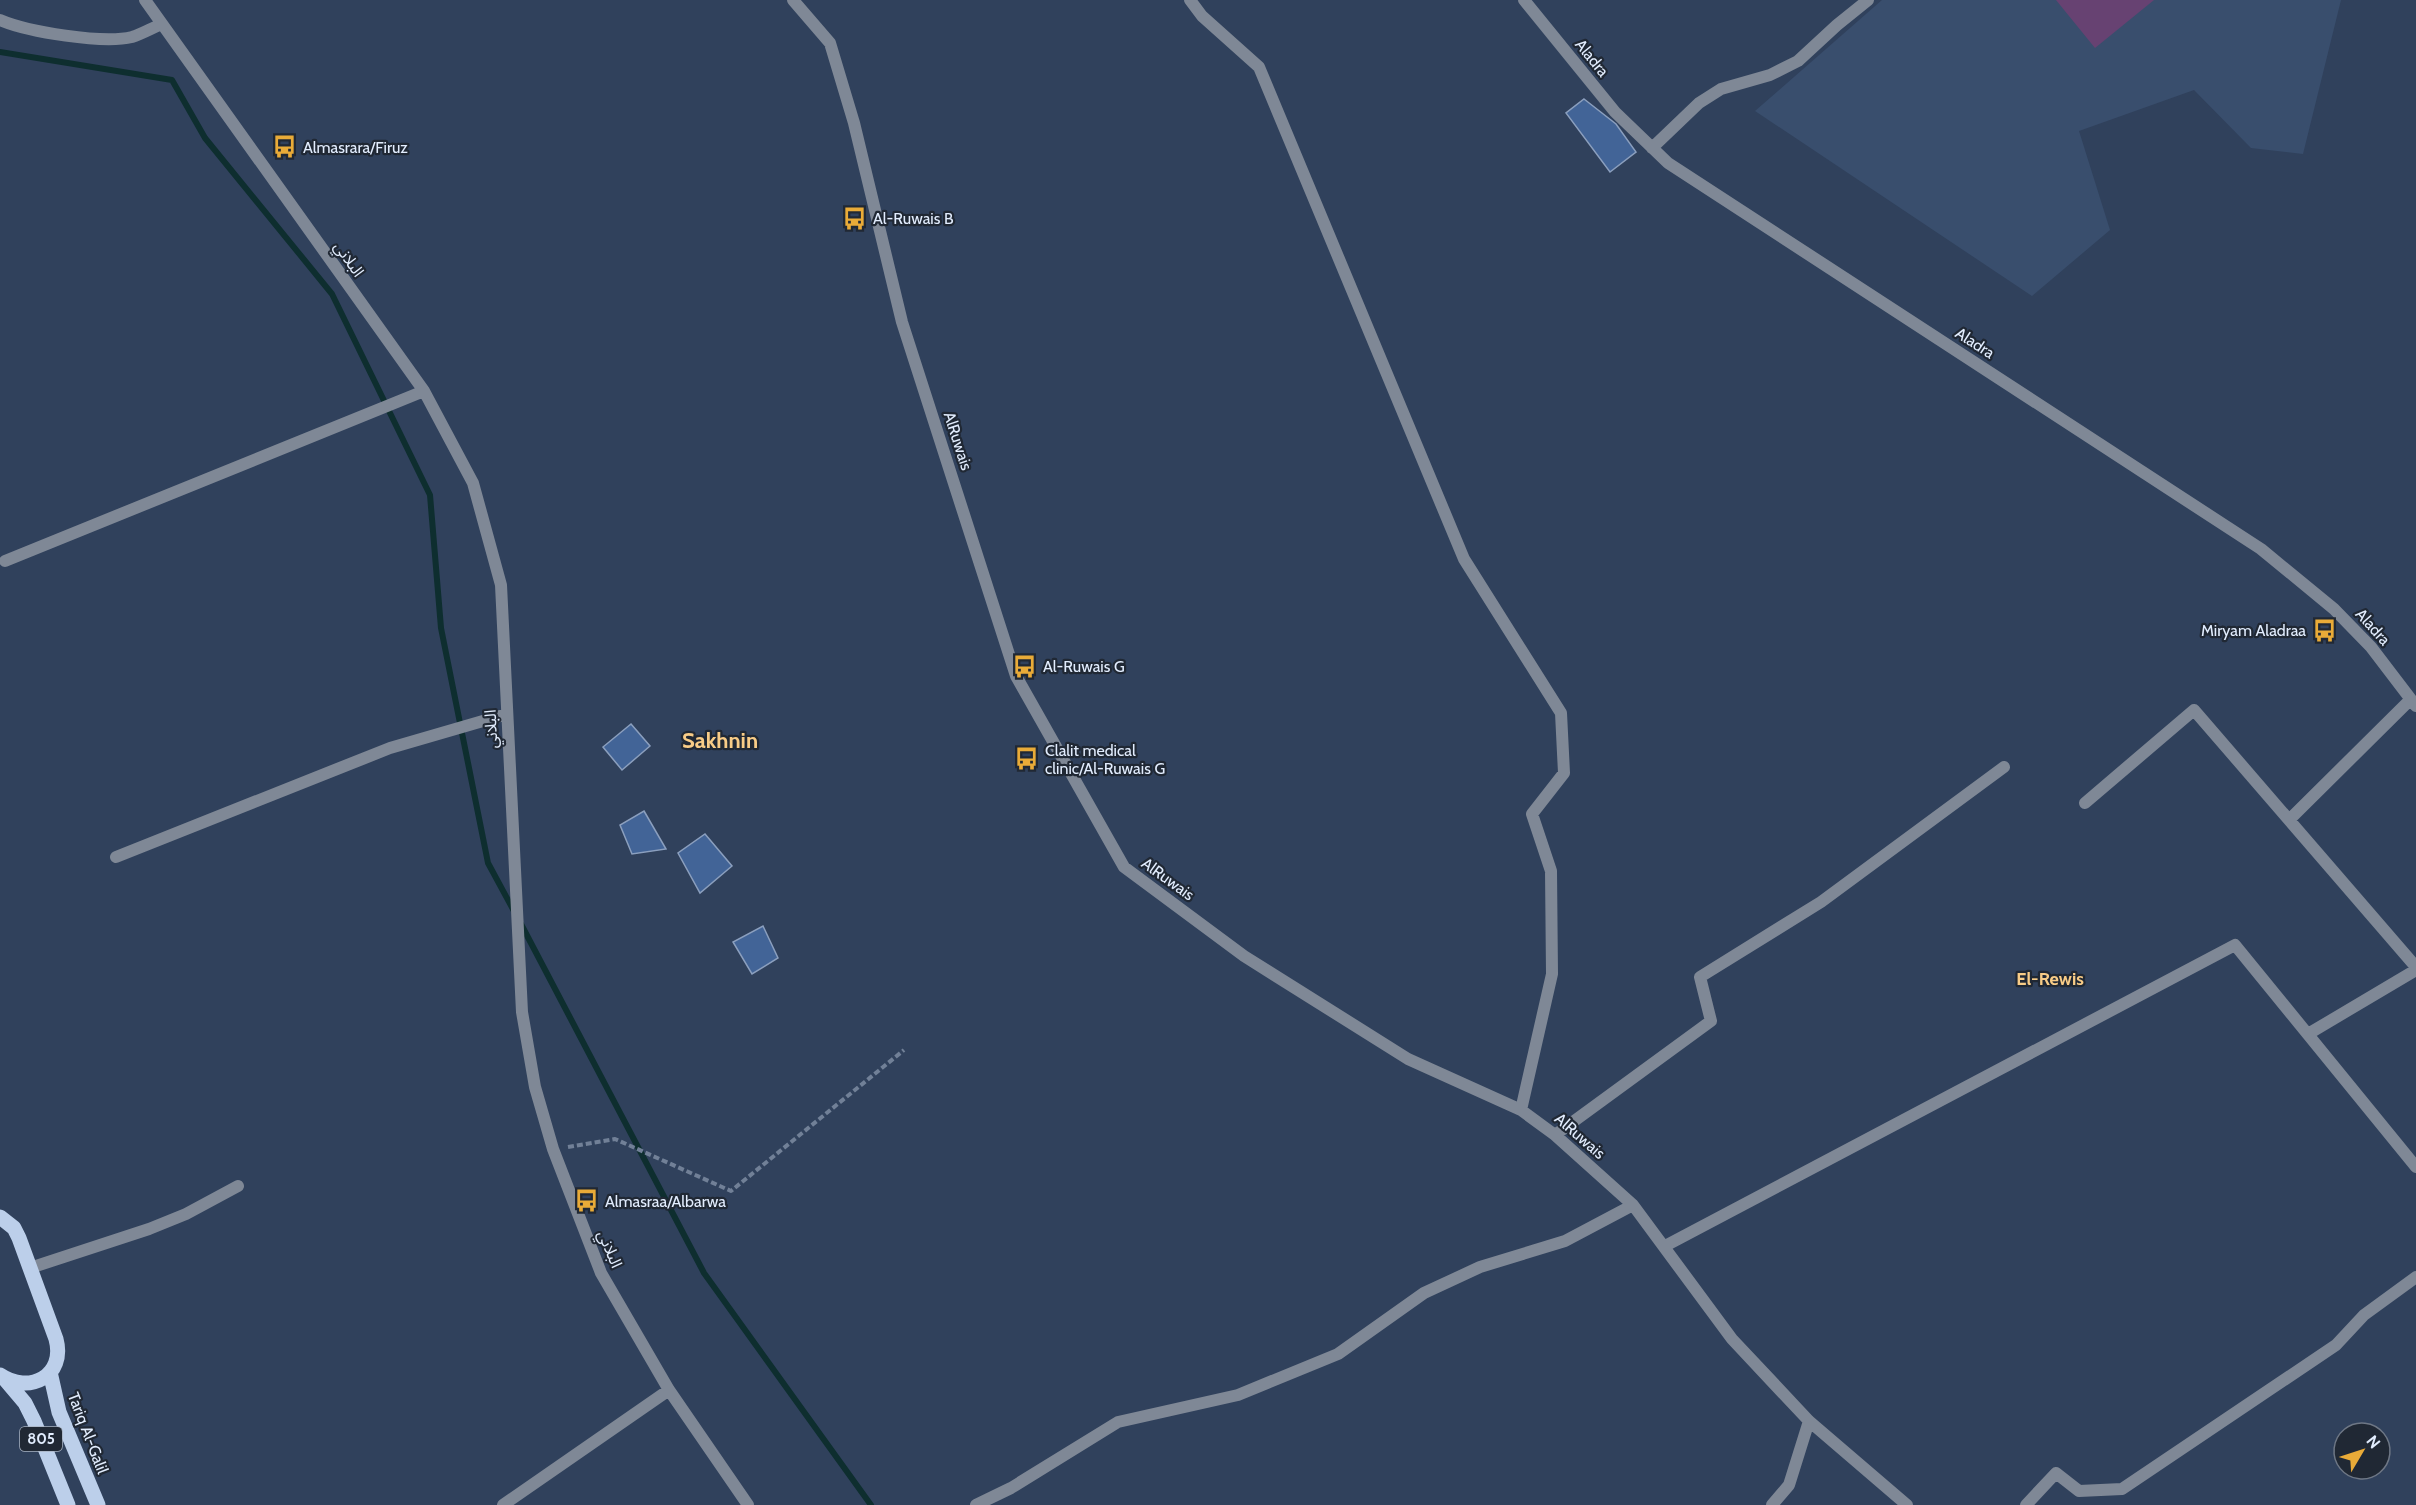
<svg xmlns="http://www.w3.org/2000/svg" width="2416" height="1505" viewBox="0 0 2416 1505" font-family="Cabin,'Noto Sans Arabic',sans-serif">
<style>
.built{fill:#394e6d}
.green{fill:#674272}
.lines{fill:none;stroke-linecap:round;stroke-linejoin:round}
.stream{stroke:#0e2e2f;stroke-width:6}
.building{fill:#426497;stroke:#8b9fbe;stroke-width:1.5}
.path{stroke:#718097;stroke-width:4;stroke-dasharray:6 3;stroke-linecap:butt}
.minor{stroke:#7f8896;stroke-width:12}
.primary{stroke:#bccfea;stroke-width:15}
.labels{text-anchor:middle;dominant-baseline:central;stroke-width:4.5;stroke-linejoin:round;paint-order:stroke}
.shield{fill:#202834;stroke:#a8b2c1;stroke-width:1.5}
.shield-label{font-size:15px;font-weight:bold;fill:#e2edfe}
.street-label{font-size:16px;fill:#e2edfe;stroke:#202834}
.poi-label{font-size:16px;fill:#e2edfe;stroke:#202834;text-anchor:start}
.neighbourhood-label{font-size:18px;font-weight:bold;fill:#f8cc87;stroke:#202834}
.district-label{font-size:22px;font-weight:bold;fill:#f8cc87;stroke:#202834}
</style>
<rect width="100%" height="100%" fill="#30415c"/>
<path class="built" d="M1882,0h459l-38,154 -52,-6 -57,-58 -115,41 31,99 -78,66 -277,-185z"/>
<path class="green" d="M2056,0h98l-59,48z"/>
<g class="lines">
<path class="stream" d="M0,52l172,28 33,58 127,156 98,201 11,133 47,235 27,50
M521,924l183,349 167,232"/>
</g>
<path class="building" d="M1584,99l32,25 20,28 -26,20 -44,-59z
M631,724l19,22 -28,24 -19,-23z
M644,811l22,38 -34,5 -12,-29z
M705,834l27,32 -32,27 -22,-40z
M763,926l15,32 -26,16 -19,-32z"/>
<g class="lines">
<path class="path" d="M568,1147l47,-8 116,52 173,-141"/>
<path class="minor" d="M145,0l279,391 49,92 28,102 21,427 13,75 18,62 48,124 68,117 79,115
M793,0l37,43 24,80 48,199 114,354 108,191 120,89 164,103 113,51 34,25 78,70 99,134 77,82 98,84
M1190,0l12,16 57,51 205,492 97,154 3,60 -32,41 19,57 1,103 -31,136
M1524,0l91,112 53,51 593,386 73,60 37,38 45,59
M0,20c28,12 103,24 132,17 10,-3 20,-9 30,-13
M1652,148l47,-45 22,-14 49,-14 28,-14 39,-36 31,-25
M5,561l419,-170
M2085,803l109,-93 222,257
M2290,819l120,-119
M116,857l274,-109 117,-34
M2308,1034l108,-64
M1555,1135l156,-114 -11,-44 121,-75 183,-135
M1665,1246l570,-301 181,222
M30,1268l119,-39 37,-15 52,-28
M503,1505l166,-115
M976,1505l35,-17 107,-66 120,-27 100,-41 86,-61 56,-26 85,-26 68,-36
M1772,1505l17,-20 20,-64
M2026,1505l30,-32 23,18 43,-2 214,-144 28,-30 52,-38"/>
<path class="primary" d="M0,1217l14,11 5,10 37,101c10,37 -27,56 -56,36
M50,1372l9,40 39,93
M4,1378l21,25 9,18 34,84"/>
</g>
<defs>
<symbol id="bus-bare" viewBox="-9 -9 18 18"><path d="M-5-6H5V4H4V6H2V4H-2V6H-4V4H-5ZM-3.5-4V0h7V-4ZM-3.5 1.2v1.5H-2V1.2ZM2 1.2v1.5H3.5V1.2Z" fill="#e9ab38" stroke="#202834" stroke-width="2.5" paint-order="stroke"/></symbol>
</defs>
<g fill-rule="evenodd">
<use href="#bus-bare" x="268" y="130" width="33" height="33"/>
<use href="#bus-bare" x="838" y="202" width="33" height="33"/>
<use href="#bus-bare" x="2308" y="614" width="33" height="33"/>
<use href="#bus-bare" x="1008" y="650" width="33" height="33"/>
<use href="#bus-bare" x="1010" y="742" width="33" height="33"/>
<use href="#bus-bare" x="570" y="1184" width="33" height="33"/>
</g>
<g class="labels">
<rect class="shield" x="20" y="1427" width="42" height="24" rx="4.5"/>
<g class="shield-label">
<text x="41" y="1439">805</text>
</g>
<g class="street-label">
<text transform="translate(1592 58) rotate(51)">Aladra</text>
<text transform="translate(349 259) rotate(55)">البلاني</text>
<text transform="translate(1975 343) rotate(33)">Aladra</text>
<text transform="translate(958 441) rotate(72)">AlRuwais</text>
<text transform="translate(2373 627) rotate(48)">Aladra</text>
<text transform="translate(491 729) rotate(-93)">البلاني</text>
<text transform="translate(1168 879) rotate(36)">AlRuwais</text>
<text transform="translate(1580 1136) rotate(41)">AlRuwais</text>
<text transform="translate(610 1249) rotate(67)">البلاني</text>
<text transform="translate(88 1433) rotate(69)">Tariq Al-Galil</text>
</g>
<g class="poi-label">
<text x="303" y="147">Almasrara/Firuz</text>
<text x="873" y="218">Al-Ruwais B</text>
<text x="2306" y="630" text-anchor="end">Miryam Aladraa</text>
<text x="1043" y="666">Al-Ruwais G</text>
<text x="1045" y="750">Clalit medical<tspan x="1045" dy="18">clinic/Al-Ruwais G</tspan></text>
<text x="605" y="1201">Almasraa/Albarwa</text>
</g>
<g class="neighbourhood-label">
<text x="2050" y="979">El-Rewis</text>
</g>
<g class="district-label">
<text x="720" y="740">Sakhnin</text>
</g>
</g>
<g transform="translate(2362 1451) rotate(51)"><circle r="28" fill="#202834" stroke="#6e7785" stroke-width="1.5"/>
<path d="M0-4.5L10 22L0 15L-10 22Z" fill="#e9ab38"/>
<text y="-9" font-size="16" font-weight="bold" text-anchor="middle" fill="#e2edfe">N</text>
</g>
</svg>
